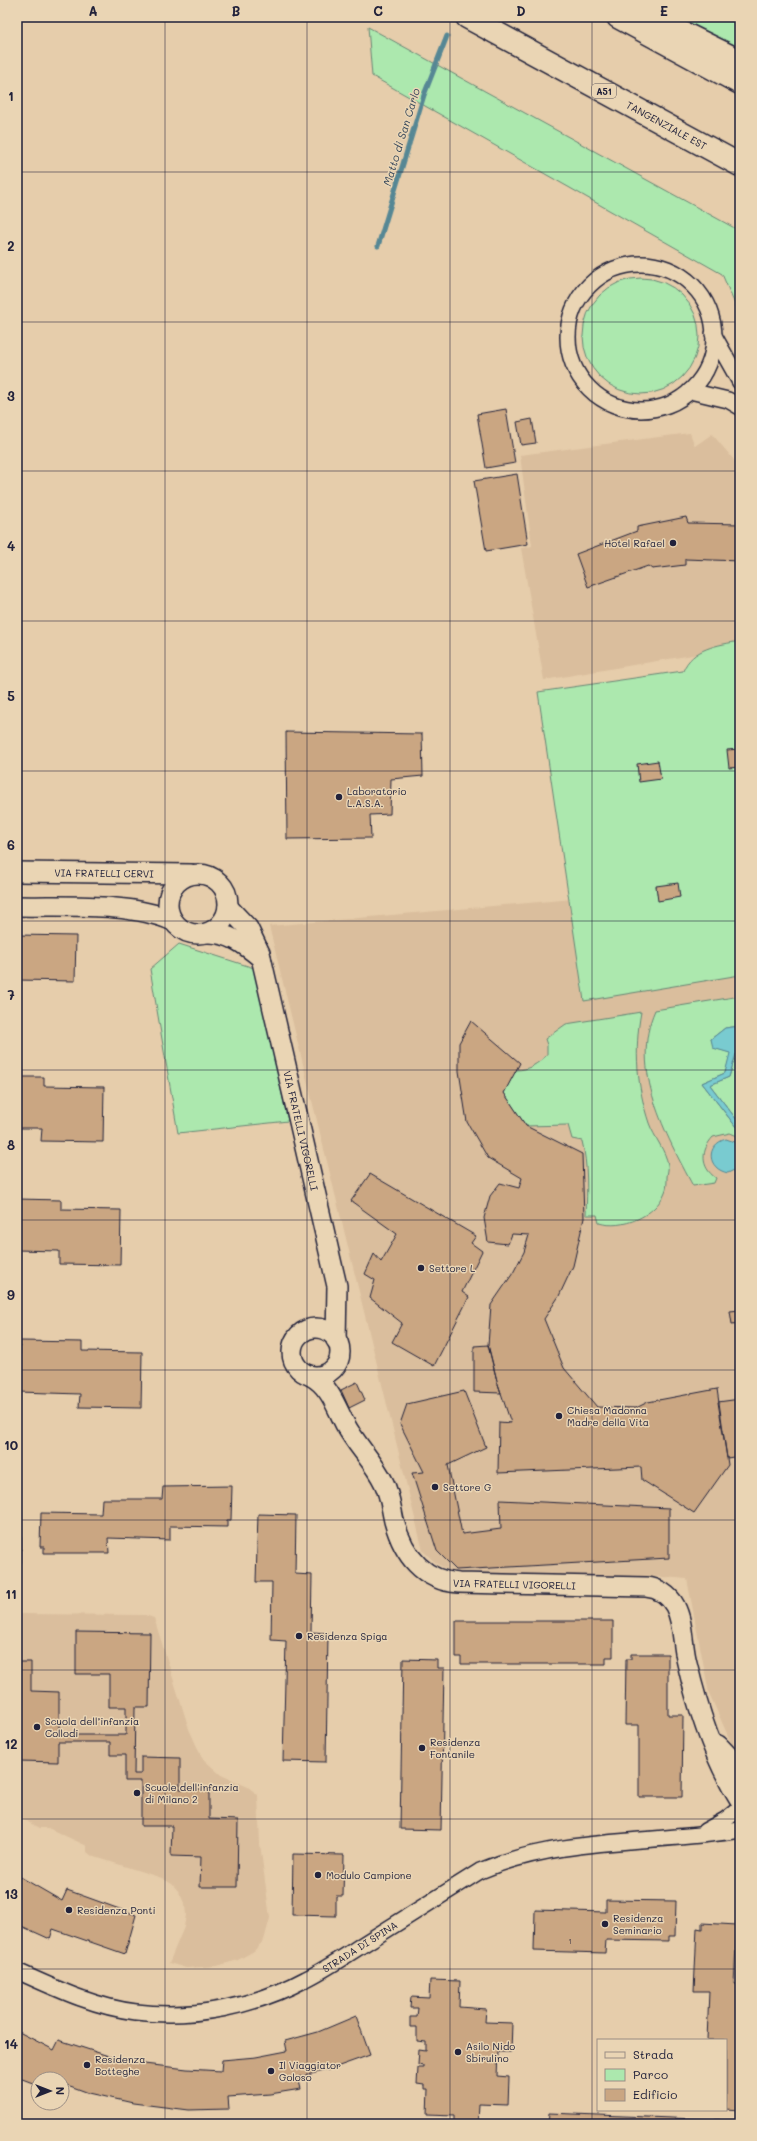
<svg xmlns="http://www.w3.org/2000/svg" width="757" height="2141" viewBox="0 0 757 2141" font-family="Mali,sans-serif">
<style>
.built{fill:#dabe9d}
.green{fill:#ace8ae;stroke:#678574}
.water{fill:#79cbd0;stroke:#568794}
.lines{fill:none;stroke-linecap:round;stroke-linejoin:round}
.stream{stroke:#568794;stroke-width:5}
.building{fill:#caa682;stroke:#22223b}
.minor-casing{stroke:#22223b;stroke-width:18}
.tertiary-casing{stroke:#22223b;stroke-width:22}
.motorway-casing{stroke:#22223b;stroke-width:25}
.minor{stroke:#ead5b4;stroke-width:15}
.tertiary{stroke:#ead5b4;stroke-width:19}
.motorway{stroke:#ead5b4;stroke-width:22}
.grid{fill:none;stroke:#22223b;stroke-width:1;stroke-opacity:0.55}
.poi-dot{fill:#22223b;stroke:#ead5b4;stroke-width:1.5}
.labels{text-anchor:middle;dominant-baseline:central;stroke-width:3;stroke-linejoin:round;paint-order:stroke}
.number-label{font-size:8px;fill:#4c434d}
.shield{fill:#ead5b4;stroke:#5e585f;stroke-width:1}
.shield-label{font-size:9px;font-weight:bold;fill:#22223b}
.street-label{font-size:10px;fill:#22223b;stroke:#ead5b4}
.poi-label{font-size:10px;fill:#22223b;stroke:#ead5b4;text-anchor:start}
.water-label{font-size:11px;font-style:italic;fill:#334459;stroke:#ead5b4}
.neatline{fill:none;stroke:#22223b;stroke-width:1.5}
.grid-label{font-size:13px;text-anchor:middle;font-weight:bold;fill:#22223b}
</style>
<rect width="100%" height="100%" fill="#e6cdab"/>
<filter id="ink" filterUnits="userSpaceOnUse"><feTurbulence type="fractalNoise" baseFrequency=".025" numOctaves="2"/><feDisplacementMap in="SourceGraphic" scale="8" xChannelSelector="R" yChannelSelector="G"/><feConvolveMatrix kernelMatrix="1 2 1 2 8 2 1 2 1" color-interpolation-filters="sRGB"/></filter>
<g filter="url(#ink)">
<path class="built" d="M690,433l5,13 17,-12 28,33v180l-196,33 -23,-132 11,-2 -12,-91z
M740,884v868l-7,-5 -24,-54 -22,-114 -23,-2 -208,-3 -19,-10 -14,-13 -154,-625z
M17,1614l128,1 9,3 35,111 13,29 19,17 27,12 10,8 2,49 10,74 -6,22 -10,11 -16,9 -21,6 -31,2 -17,-5 15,-36 2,-12 -1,-10 -6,-13 -7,-8 -10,-6 -70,-22 -5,-4v-6l-39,-18h-9l-22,-12z"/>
<path class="green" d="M672,17h68v36z
M368,27l372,204v85l-18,-42 -350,-198z
M583 336a58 58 0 1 1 116 0a58 58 0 1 1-116 0Z
M740,641v334l-156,26 -46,-309 145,-21c9,-23 35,-26 57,-30z
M179,944l75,24 34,153 -110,12 -28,-164z
M740,996v30l-15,2 -14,11 3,9 17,5 -6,20 -23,10 38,49v5l-10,-4 -17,4c-12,13 -13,30 3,41l-2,5 -21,3c-27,-51 -64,-117 -38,-176z
M641,1012c-7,38 -4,75 8,111 5,14 17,28 19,42 1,3 -1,9 -1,12 0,5 0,11 -2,15 -9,24 -43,38 -66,31l-2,-8h-11c1,-24 2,-50 -4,-74l-10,-2 -4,-14 -42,1 -22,-33 12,-23c13,0 21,-6 31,-15v-10l-2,-6 21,-15z
M736,1054l4,1v69l-30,-39 19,-8z"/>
<path class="water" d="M740,1026v29l-4,-1 -7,23 -19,8 30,39v8l-38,-49 23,-10 5,-20 -17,-5 -2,-9 14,-11z
M726,1139l12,4 2,-2v26l-12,6c-21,-4 -23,-28 -2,-34z"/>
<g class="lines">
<path class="stream" d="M378,246l46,-151 23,-59"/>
</g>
<path class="building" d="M506,409l9,54 -29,5 -9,-54z
M532,419l4,24 -15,2 -4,-23z
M517,474l11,70 -42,7 -12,-70z
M686,517l2,6 52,1v37l-55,-2v6l-33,4 -4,-3 -60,21 -12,-33 61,-23v-4z
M286,732l136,2 1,42 -32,3 -1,35 -20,1 1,23 -84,1z
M740,749v18l-11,1 -2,-18z
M658,761l3,18 -22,3 -2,-18z
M678,883l2,14 -22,4 -2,-15z
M17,935l59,1 -1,45 -58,-1z
M471,1021l49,42 -16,30 22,33 56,28 2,64 -11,48 -14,30 -15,23 20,49 33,39 39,1 12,-6 69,-13 11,76 -34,48 -52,-33 -1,-13 -143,6 1,-51 12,1 -14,-42 -9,-36 3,-40 22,-32 11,-21 5,-17 -17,-1 -4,10 -20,-2 -4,-24 6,-22 10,-13 19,5 3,-10 -34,-20 -21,-36 -8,-51v-28z
M17,1077h27v9l60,1 -1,55 -62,-1 1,-13h-25z
M370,1174l106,62 -5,7 11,8 -20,41 7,5 -35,69 -42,-24 10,-19 -32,-25 5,-18 -10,-6 9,-20 7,8 16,-28 -46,-33z
M17,1199l44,1v9l60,1 -1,55 -61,-1v-13l-42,-1z
M740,1310v13l-8,1 -2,-13z
M20,1341l62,1v9l60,1 -1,56 -62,-1 1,-13 -61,-2z
M488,1345l9,36 4,12 -27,-1v-46z
M357,1382l8,18 -16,8 -8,-18z
M464,1391l22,56 -38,18 14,69 39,-5 -1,-29 169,8v50l-213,12 -19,-19 -25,-78 12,-1 -24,-48 7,-20z
M740,1399v57l-13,2 -9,-56z
M232,1486l-1,34h-4v7l-57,-1v14l-62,-2 1,15h-65v-6h-4l1,-34 60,1 1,-15h60l1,-12z
M258,1514l38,1 -1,59 17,1 -1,57 17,1 -2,129 -43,-1 3,-120 -15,-1 1,-58h-16z
M17,1528h4v35h-4z
M456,1621h157v36h-7v7h-145v-7h-5z
M76,1632l74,1 -1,74h-14l-1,67h7v-17l39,1v31h29v30l29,1 -1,67h-37l1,-30 -30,-1 1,-30h-31v-45h-16v-26h-15v-13h-52v20l-38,-1v-30h-3v-69h14v29l28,1v43h67v-28h-17v-33h-33z
M631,1654h37v61h15l-1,82h-43v-72h-14l1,-66h5z
M403,1659l34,1v8h7l-3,162 -41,-1z
M293,1854l51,1 -1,41h-7v20l-44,-1z
M17,1875l45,26 5,-11 69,25 -11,39 -72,-25 -3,10 -33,-15z
M606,1900l70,1 -1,35h-6v5l-63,-1 -1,13 -71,-2 1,-41 71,2z
M702,1923l35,2 -3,59h6v126l-14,-1v-69h-19l2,-49h-15l3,-63 5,1z
M430,1980l30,1 -1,26 27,2 -1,13 27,1 -1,29h-13l-1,24 12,1 -1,28 -29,-1 -1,20h-24v-8l-27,-1 1,-26h-4v-4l-7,-1 1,-16h5v-2l-5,-1 1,-15 7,1v-9l-9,-1v-14h-7v-10h7l1,-9h-8l1,-11 18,1z
M356,2016l14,39 -42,15 -30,7 3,12 -31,5 -42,3 1,12 -41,1 -55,-7 -44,-10 -27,-10v-4l-15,-2 -1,2h-8v6l-21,-8v-46l37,19 5,-10 68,22 60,7 34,2 1,-11 34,-3 31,-6 -2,-10 33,-9z
M549,2113l171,7 -1,4h-171z"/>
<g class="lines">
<defs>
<g id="minor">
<circle cx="641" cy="337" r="73"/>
<path d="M713,334l27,48"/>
<path d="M690,391l38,9 12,7"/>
<path d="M705,1831l20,-11 15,-12"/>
<path id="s1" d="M17,1971c38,17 77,36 119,41 58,7 118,-5 170,-33 24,-12 46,-28 69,-42 35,-22 70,-44 105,-66 82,-35 173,-27 260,-41"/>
</g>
<g id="tertiary">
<path id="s2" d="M17,872l174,2"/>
<circle cx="198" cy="904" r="30"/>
<path d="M17,906c47,1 114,-4 156,15"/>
<path id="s3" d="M228,907l20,21 12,25 77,333 -1,54"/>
<path d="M208,933c22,0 36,11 53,25"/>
<circle cx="316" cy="1352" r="24"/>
<path id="s4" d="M311,1376c19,10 25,31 34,48 11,21 29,38 39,59 6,12 7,25 10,38 9,33 29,60 65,62l187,4c12,1 23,8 29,19 9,17 7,39 12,57 11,47 27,96 53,137"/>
<path d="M718,1745l22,23"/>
</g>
<g id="motorway">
<path id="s5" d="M467,17l273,148"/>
<path d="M618,17l122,66"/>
<path d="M637,17l24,5 79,39"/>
</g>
</defs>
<use href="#minor" class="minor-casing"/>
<use href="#tertiary" class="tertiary-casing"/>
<use href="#motorway" class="motorway-casing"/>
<use href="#minor" class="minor"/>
<use href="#tertiary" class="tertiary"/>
<use href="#motorway" class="motorway"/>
</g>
</g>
<path class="grid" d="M165,17v2107M307,17v2107M450,17v2107M592,17v2107M17,172h723M17,322h723M17,471h723M17,621h723M17,771h723M17,921h723M17,1070h723M17,1220h723M17,1370h723M17,1520h723M17,1670h723M17,1819h723M17,1969h723"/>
<g class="poi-dot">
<circle cx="673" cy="543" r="4"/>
<circle cx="339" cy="797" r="4"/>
<circle cx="421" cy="1268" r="4"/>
<circle cx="559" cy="1416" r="4"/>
<circle cx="435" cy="1487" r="4"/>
<circle cx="299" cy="1636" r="4"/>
<circle cx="37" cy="1727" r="4"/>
<circle cx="422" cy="1748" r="4"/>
<circle cx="137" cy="1793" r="4"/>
<circle cx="318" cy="1875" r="4"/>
<circle cx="69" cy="1910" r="4"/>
<circle cx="605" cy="1924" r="4"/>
<circle cx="458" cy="2052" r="4"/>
<circle cx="87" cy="2065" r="4"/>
<circle cx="271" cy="2071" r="4"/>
</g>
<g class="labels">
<g class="number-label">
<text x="570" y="1941">1</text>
</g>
<rect class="shield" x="592" y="84" width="24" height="14" rx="3"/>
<g class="shield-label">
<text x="604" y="91">A51</text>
</g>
<g class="street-label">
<text stroke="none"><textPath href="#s5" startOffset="227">TANGENZIALE EST</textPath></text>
<text stroke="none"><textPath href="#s2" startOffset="87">VIA FRATELLI CERVI</textPath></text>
<text stroke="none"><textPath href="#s3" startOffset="239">VIA FRATELLI VIGORELLI</textPath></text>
<text stroke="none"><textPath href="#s4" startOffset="322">VIA FRATELLI VIGORELLI</textPath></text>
<text stroke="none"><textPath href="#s1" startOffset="365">STRADA DI SPINA</textPath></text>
</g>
<g class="poi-label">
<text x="665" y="543" text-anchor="end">Hotel Rafael</text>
<text x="347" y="791">Laboratorio<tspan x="347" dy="12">L.A.S.A.</tspan></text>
<text x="429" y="1268">Settore L</text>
<text x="567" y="1410">Chiesa Madonna<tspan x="567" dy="12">Madre della Vita</tspan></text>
<text x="443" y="1487">Settore G</text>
<text x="307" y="1636">Residenza Spiga</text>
<text x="45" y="1721">Scuola dell’infanzia<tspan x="45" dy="12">Collodi</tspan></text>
<text x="430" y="1742">Residenza<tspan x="430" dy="12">Fontanile</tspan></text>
<text x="145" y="1787">Scuole dell'infanzia<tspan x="145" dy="12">di Milano 2</tspan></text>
<text x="326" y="1875">Modulo Campione</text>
<text x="77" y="1910">Residenza Ponti</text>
<text x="613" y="1918">Residenza<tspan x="613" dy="12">Seminario</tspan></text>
<text x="466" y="2046">Asilo Nido<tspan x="466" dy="12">Sbirulino</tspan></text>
<text x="95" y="2059">Residenza<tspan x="95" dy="12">Botteghe</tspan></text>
<text x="279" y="2065">Il Viaggiator<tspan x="279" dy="12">Goloso</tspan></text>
</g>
<g class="water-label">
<text transform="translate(401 137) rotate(-73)">Matto di San Carlo</text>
</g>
</g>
<rect width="757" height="2141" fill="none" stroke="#ead5b4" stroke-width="44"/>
<rect x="597" y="2039" width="130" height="72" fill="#ead5b4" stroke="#9a8d84"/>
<rect x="605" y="2052" width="20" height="6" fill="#ead5b4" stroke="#9a8d84"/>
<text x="633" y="2059" font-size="12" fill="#22223b">Strada</text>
<rect x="605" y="2069" width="20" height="12" fill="#ace8ae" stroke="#9a8d84"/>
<text x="633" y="2079" font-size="12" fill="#22223b">Parco</text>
<rect x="605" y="2089" width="20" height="12" fill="#caa682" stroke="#9a8d84"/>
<text x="633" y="2099" font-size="12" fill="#22223b">Edificio</text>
<g transform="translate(50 2091) rotate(90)"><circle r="19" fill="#ead5b4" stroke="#9a8d84"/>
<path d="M0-3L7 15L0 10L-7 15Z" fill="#22223b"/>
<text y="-6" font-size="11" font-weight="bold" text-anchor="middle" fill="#22223b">N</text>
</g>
<rect x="22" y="22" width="713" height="2097" class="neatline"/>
<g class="grid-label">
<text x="93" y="16">A</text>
<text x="236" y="16">B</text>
<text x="378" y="16">C</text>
<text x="521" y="16">D</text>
<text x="664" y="16">E</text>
<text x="11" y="101">1</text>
<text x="11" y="251">2</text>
<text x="11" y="401">3</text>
<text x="11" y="551">4</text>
<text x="11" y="701">5</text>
<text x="11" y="850">6</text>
<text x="11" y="1000">7</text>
<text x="11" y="1150">8</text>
<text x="11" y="1300">9</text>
<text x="11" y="1450">10</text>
<text x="11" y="1599">11</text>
<text x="11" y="1749">12</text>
<text x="11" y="1899">13</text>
<text x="11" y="2049">14</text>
</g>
</svg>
